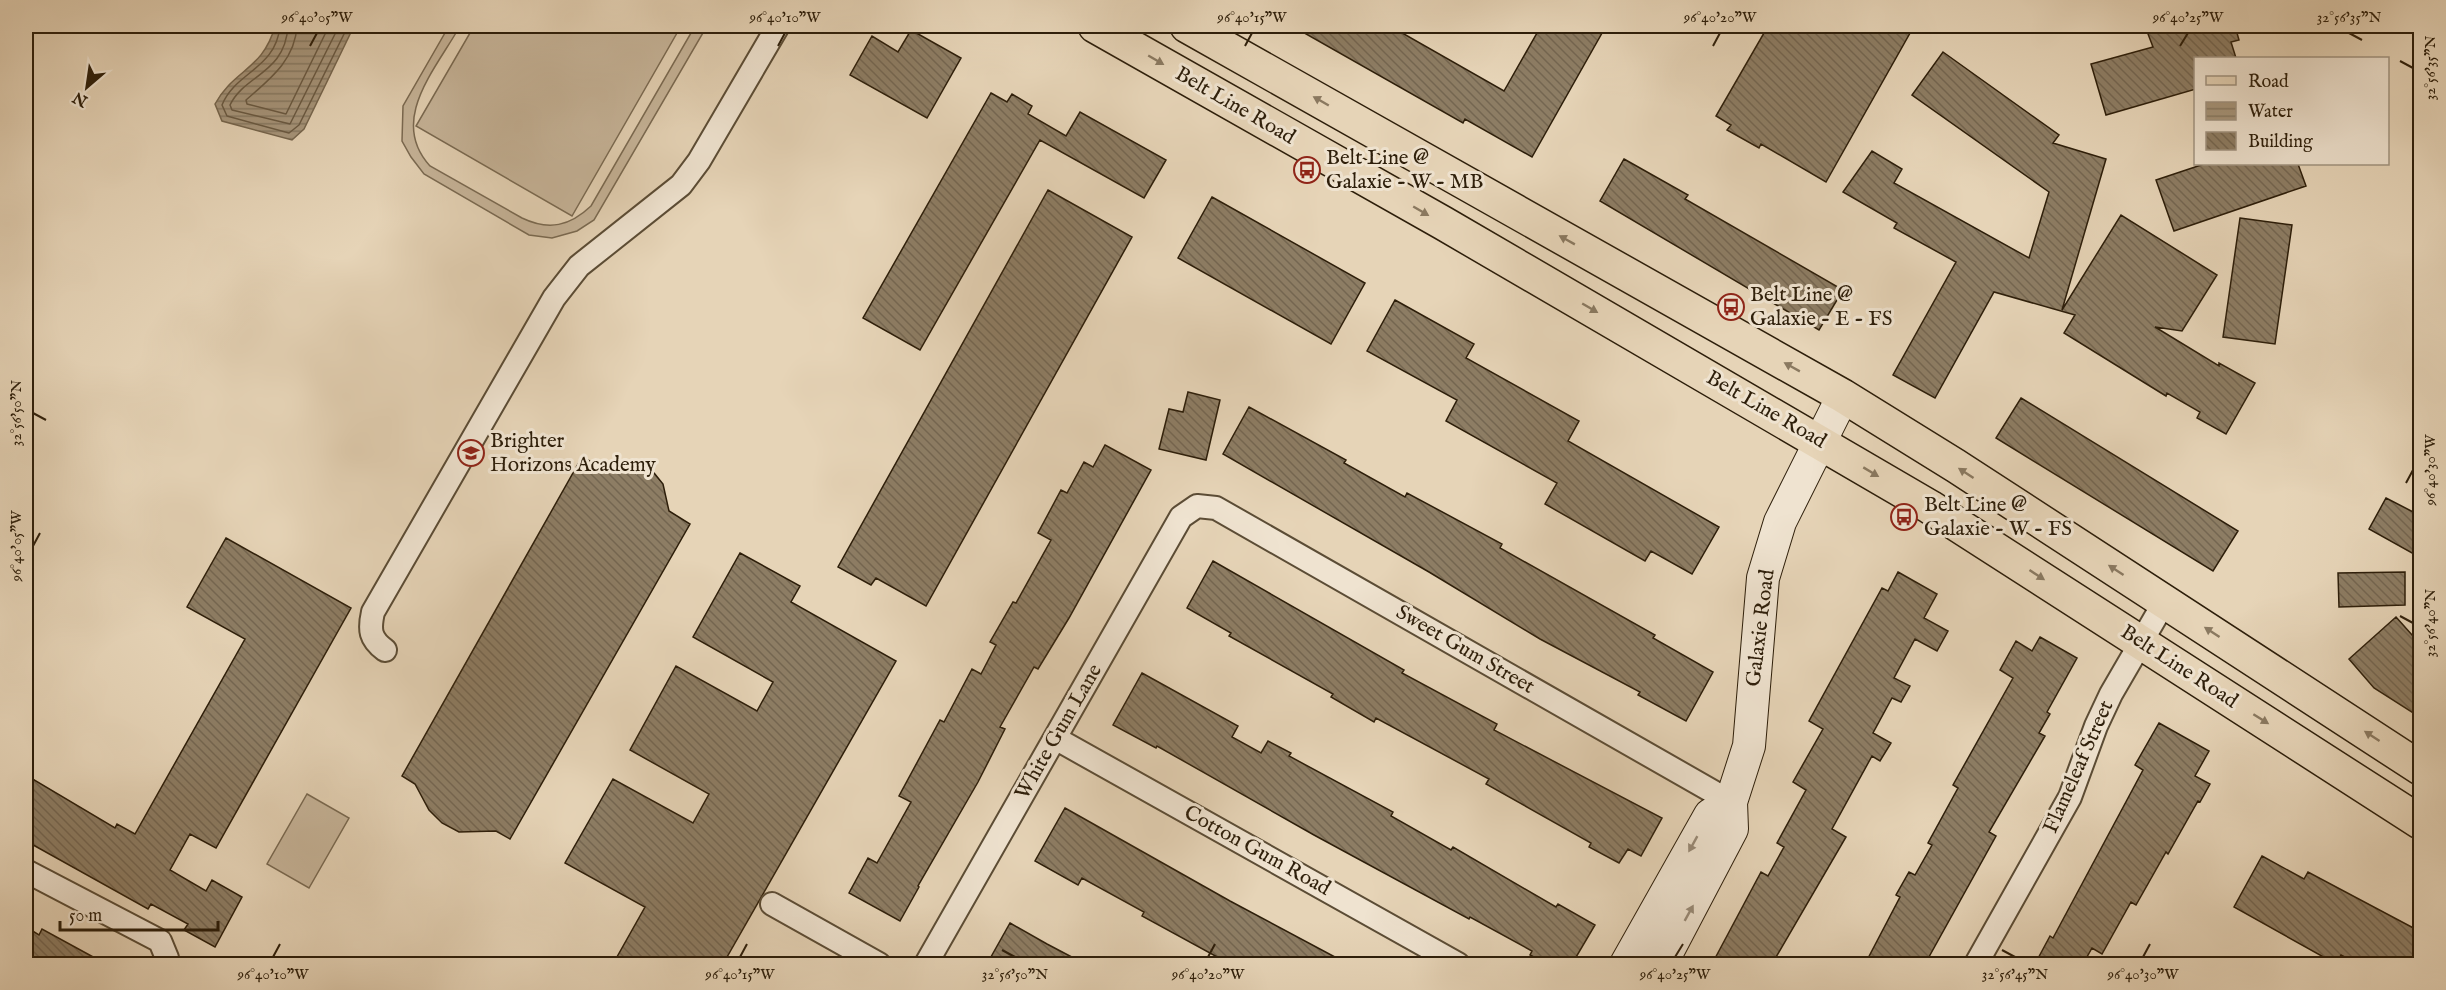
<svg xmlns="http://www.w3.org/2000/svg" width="2446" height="990" viewBox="0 0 2446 990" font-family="'IM FELL English',serif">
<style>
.pitch{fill:#c7b59a;stroke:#7a6a52;stroke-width:1.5}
.water{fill:url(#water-rules);stroke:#76664e;stroke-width:1.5}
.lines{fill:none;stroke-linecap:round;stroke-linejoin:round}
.shore{stroke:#6a5a43;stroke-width:1.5}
.building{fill:url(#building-back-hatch);stroke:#2d1e0a;stroke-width:1.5}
.street-casing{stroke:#5b4c35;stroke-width:26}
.secondary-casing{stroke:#2d1e0a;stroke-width:34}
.primary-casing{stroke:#2d1e0a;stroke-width:36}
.street{stroke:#efe3d0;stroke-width:22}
.secondary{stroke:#efe3d0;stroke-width:32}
.primary{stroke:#e6d4b7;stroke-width:33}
.oneway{fill:#8a7960}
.oneway2{fill:#988a77}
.ticks{fill:none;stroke:#2d1e0a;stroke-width:2}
.labels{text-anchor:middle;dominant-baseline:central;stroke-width:6;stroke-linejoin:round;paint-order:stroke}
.street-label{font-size:21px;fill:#2d1e0a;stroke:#efe3d0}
.poi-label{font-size:21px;fill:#2d1e0a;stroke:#efe3d0;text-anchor:start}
.neatline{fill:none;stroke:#2d1e0a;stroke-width:2}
.ticks-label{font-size:15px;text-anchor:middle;fill:#2d1e0a}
</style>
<defs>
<pattern id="water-rules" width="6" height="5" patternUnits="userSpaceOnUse" patternTransform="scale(1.5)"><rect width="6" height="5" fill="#a7967c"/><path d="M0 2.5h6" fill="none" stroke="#887a64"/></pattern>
<pattern id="building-back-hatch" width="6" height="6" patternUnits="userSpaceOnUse" patternTransform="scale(1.5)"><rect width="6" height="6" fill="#8d7d64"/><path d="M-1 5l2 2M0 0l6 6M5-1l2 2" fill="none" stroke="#746651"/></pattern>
</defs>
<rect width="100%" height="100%" fill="#e6d4b7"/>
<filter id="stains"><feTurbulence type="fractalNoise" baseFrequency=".00333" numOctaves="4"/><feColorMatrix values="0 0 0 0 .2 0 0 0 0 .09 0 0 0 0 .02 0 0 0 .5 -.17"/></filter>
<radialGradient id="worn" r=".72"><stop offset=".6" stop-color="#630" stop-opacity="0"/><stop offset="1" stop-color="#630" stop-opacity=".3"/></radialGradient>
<path class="pitch" d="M449,26h11c-24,43 -72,94 -30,140l92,52c27,13 48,8 69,-12l104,-180h12l-113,194 -17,11 -25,7 -23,-3 -105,-61 -13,-17 -9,-16 1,-35z
M474,26h207l-109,190 -156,-90z
M307,794l42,24 -40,70 -42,-24z"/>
<path class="water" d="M275,26h79l-50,103 -12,11 -70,-19 -7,-17c19,-35 48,-34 60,-78z"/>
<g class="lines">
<path class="shore" d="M280,26c-4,43 -45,46 -58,79l5,11 62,17 10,-8 49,-99
M288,26c-3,48 -43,48 -58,79l2,5 58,14 49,-98
M297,26c-2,34 -27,53 -51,74l1,4 39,10 43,-88"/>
</g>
<path class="building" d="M1292,26h98l114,65 37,-65h65l-74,131 -67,-38 -2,4z
M1768,26h146l-88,156 -65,-38 -2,4 -32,-18 4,-5 -15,-9z
M2145,26h90l4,14 -8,2 5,16h-40v31l-90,26 -15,-51 62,-17z
M911,30l50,28 -34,60 -77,-43 22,-39 26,16z
M1943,52l116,83 -6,8 53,16 -44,151 59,-95 96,60 -35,56 -27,-4 64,39v-3l36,20 -29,51 -29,-16 3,-6 -33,-19 -1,3 -102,-63 11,-18 -81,-23 -59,106 -42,-23 63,-113 -62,-34 3,-5 -54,-31 29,-41 30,18 -8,14 135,75 20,-66 -137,-97z
M991,93l16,9 5,-8 20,12 -4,8 38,22 14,-24 86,48 -22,38 -104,-58 -120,210 -57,-32z
M1624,159l64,36 -3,4 158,91 -24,40 -219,-129z
M2204,164h94l8,22 -132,45 -18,-51z
M1048,190l84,47 -206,369 -50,-28 -5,7 -33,-18z
M1212,197l153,86 -34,61 -153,-86z
M2240,218l52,7 -17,119 -52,-7z
M1395,300l79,44 -8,14 113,63 -11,20 151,86 -27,47 -41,-23 -6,10 -100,-57 12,-21 -111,-62 11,-21 -90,-49z
M1188,392l32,8 -14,60 -47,-11 10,-40 14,3z
M2021,398l217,133 -25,40 -217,-133z
M1249,407l97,53 -2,3 61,34 2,-4 95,51 -2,4 155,87 -2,3 60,34 -27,49 -48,-26 2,-3 -100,-53 -111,-67 -206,-118z
M1105,445l46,25 -82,148 -31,51 -4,-2 -34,60 5,2 -27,53 -60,104 1,1 -19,34 -51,-28 19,-35 9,5 34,-61 -12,-6 41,-76 4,2 28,-53 9,5 15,-29 -6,-3 23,-40 3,1 35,-63 -13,-7 23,-43 6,3 17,-31 9,5z
M582,457l21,11 28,-4 23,9 9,11 6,27 21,13 -180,315 -14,-8 -37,1 -17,-9 -13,-13 -14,-26 -13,-8z
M2386,498l35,18v42l-52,-29z
M226,538l125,70 -135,240 -26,-14 -20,36 36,21 6,-11 30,17 -27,50 -31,-17 4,-6 -37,-20 -3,5 -122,-68v-66l89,53 2,-4 18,10 110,-195 -58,-32z
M740,553l60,33 -9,16 105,59 -173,303h-110l32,-57 -80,-44 48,-84 80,44 16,-29 -79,-44 46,-84 81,45 16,-29 -80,-45z
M1213,561l191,109 -2,3 95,51 -3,6 168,88 -21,38 -13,-7 -9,14 -30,-16 2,-4 -105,-59 3,-5 -113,-61 -2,4 -43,-25 2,-3 -104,-58 2,-3 -44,-25z
M1898,572l39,22 -13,24 24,13 -11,20 -22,-12 -21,39 16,8 -9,16 -9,-4 -19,35 18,10 -11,18 -8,-5 -40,73 14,8 -74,127h-60l49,-92 7,4 16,-29 -7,-4 29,-53 -13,-8 30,-53 -14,-8 73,-133 6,3z
M2405,572v33l-66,2 -1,-34z
M2396,617l25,28v73l-47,-30 -25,-29z
M2040,637l37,21 -30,54 3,2 -11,19 6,3 -56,96 7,4 -71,128h-60l35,-67 -4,-2 13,-23 6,3 17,-30 -4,-2 30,-55 -5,-3 60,-107 -13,-8 16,-29 16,10z
M1142,673l96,53 -6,11 29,16 7,-12 23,12 -2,3 104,56 -2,4 60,34 2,-3 103,60 2,-3 37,21 -23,39h-25l-17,-9 2,-4 -62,-34 -1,2 -155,-84 -157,-89 -1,2 -43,-23z
M2159,723l50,28 -14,25 15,8 -10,18 -2,-1 -30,53 -2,-2 -30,53 -5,-3 -29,52 -10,-6 -9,16h-48l15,-28 3,2 90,-168 -8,-5z
M1065,808l165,93 118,63h-91l-14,-7 -4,7h-9l-88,-48 2,-4 -62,-34 -4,7 -43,-24z
M2262,856l42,23 4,-7 113,60v32h-63l-17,-9 -5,9 -102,-57z
M1010,923l37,21 38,20h-98z
M26,927l13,8 3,-6 64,35h-80z"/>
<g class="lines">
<defs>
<path id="street" d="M385,650c-15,-11 -16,-20 -12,-38l181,-314 25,-32 102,-81 18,-24 79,-135
M1055,738l403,226
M26,871l134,70 7,17 -1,6
M772,904l107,60
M926,964l255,-447 16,-11 19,2 515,294
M1976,964l94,-167 26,-71 15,-32 54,-93"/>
<path id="secondary" d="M1626,964l84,-149 21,-13
M1661,964l71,-135 -1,-27 18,-56 14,-168 17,-56 63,-126"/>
<path id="primary" d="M1095,26l348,197 487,284 490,315
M1187,26l656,370 113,70 464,302"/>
</defs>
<use href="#street" class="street-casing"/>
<use href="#secondary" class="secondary-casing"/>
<use href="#primary" class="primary-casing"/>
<use href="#street" class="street"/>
<use href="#secondary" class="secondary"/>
<use href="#primary" class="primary"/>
</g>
<defs><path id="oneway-solid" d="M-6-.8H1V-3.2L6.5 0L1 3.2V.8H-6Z" transform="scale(1.5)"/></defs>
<g class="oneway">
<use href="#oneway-solid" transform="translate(1156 60) rotate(30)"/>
<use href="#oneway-solid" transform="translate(1321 101) rotate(-150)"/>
<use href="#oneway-solid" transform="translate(1421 211) rotate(30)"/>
<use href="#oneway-solid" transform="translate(1567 240) rotate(-151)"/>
<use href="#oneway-solid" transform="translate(1590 308) rotate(30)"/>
<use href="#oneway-solid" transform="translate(1792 367) rotate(-151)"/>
<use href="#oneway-solid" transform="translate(1871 472) rotate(31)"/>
<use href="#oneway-solid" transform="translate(1966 473) rotate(-147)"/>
<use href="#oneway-solid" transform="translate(2116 570) rotate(-147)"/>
<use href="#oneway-solid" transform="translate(2037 575) rotate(33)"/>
<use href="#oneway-solid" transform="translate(2212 632) rotate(-147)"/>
<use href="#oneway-solid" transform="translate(2261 719) rotate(32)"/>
<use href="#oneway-solid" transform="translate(2372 736) rotate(-147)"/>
</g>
<g class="oneway2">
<use href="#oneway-solid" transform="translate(1693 844) rotate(119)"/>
<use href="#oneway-solid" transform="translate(1689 913) rotate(-61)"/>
</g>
<path class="ticks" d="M2349,33l13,7M310,46l7,-13M778,46l7,-13M1245,46l7,-13M1713,46l7,-13M2180,46l8,-13M2400,61l13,7M33,413l13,7M2406,483l7,-13M33,546l7,-13M2400,616l13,7M1002,950l13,7M2002,950l13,7M273,957l7,-13M740,957l7,-13M1208,957l7,-13M1675,957l8,-13M2143,957l7,-13"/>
<defs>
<symbol id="bus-ring" viewBox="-11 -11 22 22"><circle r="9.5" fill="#efe3d0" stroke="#8f2418" stroke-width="1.5"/><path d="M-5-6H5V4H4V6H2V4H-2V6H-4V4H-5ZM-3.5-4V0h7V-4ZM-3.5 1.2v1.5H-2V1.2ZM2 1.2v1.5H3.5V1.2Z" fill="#8f2418"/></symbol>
<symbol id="school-ring" viewBox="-11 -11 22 22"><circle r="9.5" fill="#efe3d0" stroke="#8f2418" stroke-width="1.5"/><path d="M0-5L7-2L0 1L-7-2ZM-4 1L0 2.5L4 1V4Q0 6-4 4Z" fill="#8f2418"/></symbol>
</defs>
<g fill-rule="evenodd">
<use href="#bus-ring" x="1292" y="155" width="30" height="30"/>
<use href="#bus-ring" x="1716" y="292" width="30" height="30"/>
<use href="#school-ring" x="456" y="438" width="30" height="30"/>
<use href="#bus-ring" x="1889" y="502" width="30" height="30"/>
</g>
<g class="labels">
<g class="street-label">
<text transform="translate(1235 106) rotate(30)">Belt Line Road</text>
<text transform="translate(1766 410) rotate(30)">Belt Line Road</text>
<text transform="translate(1761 628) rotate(-83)">Galaxie Road</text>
<text transform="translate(1465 650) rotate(30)">Sweet Gum Street</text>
<text transform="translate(2179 667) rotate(33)">Belt Line Road</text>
<text transform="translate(1059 732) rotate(-60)">White Gum Lane</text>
<text transform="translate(2079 767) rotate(-66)">Flameleaf Street</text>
<text transform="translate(1257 851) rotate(29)">Cotton Gum Road</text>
</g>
<g class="poi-label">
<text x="1326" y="158">Belt Line @<tspan x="1326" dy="24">Galaxie - W - MB</tspan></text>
<text x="1750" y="295">Belt Line @<tspan x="1750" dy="24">Galaxie - E - FS</tspan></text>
<text x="490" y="441">Brighter<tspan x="490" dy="24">Horizons Academy</tspan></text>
<text x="1924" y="505">Belt Line @<tspan x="1924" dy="24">Galaxie - W - FS</tspan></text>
</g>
</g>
<rect width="2446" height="990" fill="none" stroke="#e6d4b7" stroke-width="66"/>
<rect x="2194" y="57" width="195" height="108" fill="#efe3d0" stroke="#a19481" stroke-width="1.5"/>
<rect x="2206" y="76" width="30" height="9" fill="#e6d4b7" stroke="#a19481" stroke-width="1.5"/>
<text x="2248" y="87" font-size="18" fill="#2d1e0a">Road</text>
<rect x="2206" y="102" width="30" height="18" fill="url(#water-rules)" stroke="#a19481" stroke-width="1.5"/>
<text x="2248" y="117" font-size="18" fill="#2d1e0a">Water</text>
<rect x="2206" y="132" width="30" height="18" fill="url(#building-back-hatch)" stroke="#a19481" stroke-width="1.5"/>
<text x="2248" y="147" font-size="18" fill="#2d1e0a">Building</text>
<g transform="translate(87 87) rotate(209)" stroke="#efe3d0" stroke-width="4.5" paint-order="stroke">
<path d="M0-4.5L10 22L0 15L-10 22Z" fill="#2d1e0a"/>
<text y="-9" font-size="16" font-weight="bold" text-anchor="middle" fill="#2d1e0a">N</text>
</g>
<path d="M60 921v9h158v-9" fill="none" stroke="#2d1e0a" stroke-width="3"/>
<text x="69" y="921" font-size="18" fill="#2d1e0a" stroke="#efe3d0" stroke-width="4.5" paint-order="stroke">50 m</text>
<rect x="33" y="33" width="2380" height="924" class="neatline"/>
<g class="ticks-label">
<text x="317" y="22">96°40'05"W</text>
<text x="785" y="22">96°40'10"W</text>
<text x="1252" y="22">96°40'15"W</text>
<text x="1720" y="22">96°40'20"W</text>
<text x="2188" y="22">96°40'25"W</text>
<text x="2349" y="22">32°56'35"N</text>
<text transform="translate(2430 68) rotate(-90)" y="5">32°56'35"N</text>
<text transform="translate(16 413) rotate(-90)" y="5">32°56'50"N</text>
<text transform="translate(2430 470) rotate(-90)" y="5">96°40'30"W</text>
<text transform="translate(16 546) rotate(-90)" y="5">96°40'05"W</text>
<text transform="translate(2430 623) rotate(-90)" y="5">32°56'40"N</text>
<text x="273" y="979">96°40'10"W</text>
<text x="740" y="979">96°40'15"W</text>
<text x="1015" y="979">32°56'50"N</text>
<text x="1208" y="979">96°40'20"W</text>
<text x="1675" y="979">96°40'25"W</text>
<text x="2015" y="979">32°56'45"N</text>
<text x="2143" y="979">96°40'30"W</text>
</g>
<rect width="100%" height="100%" filter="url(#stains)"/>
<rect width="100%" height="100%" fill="url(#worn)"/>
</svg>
